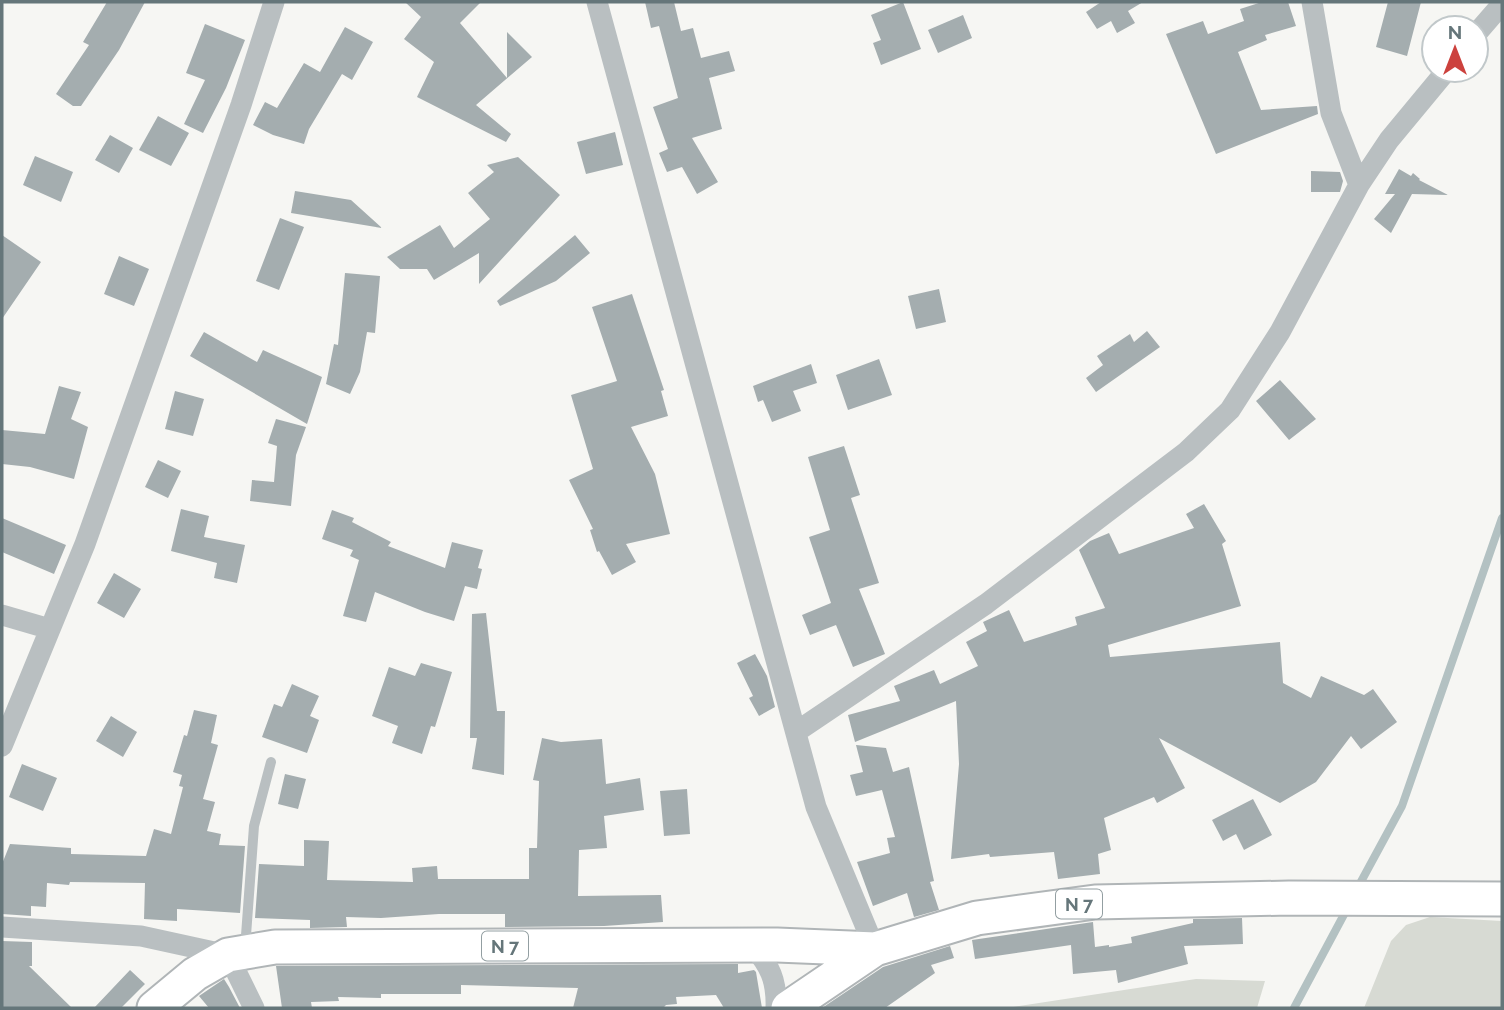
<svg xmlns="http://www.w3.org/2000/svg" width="1504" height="1010" viewBox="0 0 1504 1010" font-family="Raleway,sans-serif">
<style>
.green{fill:#d7dad3}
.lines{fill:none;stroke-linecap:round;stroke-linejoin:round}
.stream{stroke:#b3c1c2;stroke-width:8}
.building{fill:#a4adaf}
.primary-casing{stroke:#b0b5b7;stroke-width:37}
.lane{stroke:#b9bfc1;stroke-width:10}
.street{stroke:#b9bfc1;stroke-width:21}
.primary{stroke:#fff;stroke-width:33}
.labels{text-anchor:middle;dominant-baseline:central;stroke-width:7;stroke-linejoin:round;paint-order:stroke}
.shield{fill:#fff;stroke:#939fa2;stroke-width:2}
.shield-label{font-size:18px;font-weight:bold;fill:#65767a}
</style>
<rect width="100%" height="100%" fill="#f6f6f3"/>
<path class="green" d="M1430,917l72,4v87h-138l27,-67 15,-16z
M1196,979l69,2 -8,27h-250z"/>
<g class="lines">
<path class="stream" d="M1357,889l45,-83 100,-288
M1294,1008l54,-101"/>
</g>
<path class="building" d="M107,2h38l-26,48 -38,56h-8l-17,-12 33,-49 -6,-3z
M405,2h76l-21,21 47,55v-46l25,25 -56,48 35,29 -5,8 -89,-45 17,-35 -30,-23 17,-22z
M645,2h29l7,29 12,-3 8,30 28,-7 6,20 -26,7 13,51 -30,9 26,44 -21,12 -15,-27 -15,5 -8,-19 9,-4 -15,-42 25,-9 -19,-72 -8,2z
M903,2l18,47 -40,16 -8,-22 8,-3 -10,-25z
M1101,2h42l-15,9 7,12 -18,10 -6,-12 -14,8 -11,-17z
M1262,2h26l8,24 -31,9 2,5 -29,12 23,58 56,-4 1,8 -102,40 -50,-120 37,-13 5,13 36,-13 -4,-12z
M1388,2h33l-14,54 -31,-9z
M963,15l9,23 -34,15 -10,-23z
M205,24l40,16 -19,48 -23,45 -19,-9 21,-44 -19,-7z
M345,27l28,15 -21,38 -10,-6 -33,55 -5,15 -31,-9 -20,-10 12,-23 12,6 27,-45 16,9z
M158,116l31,17 -18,33 -32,-16z
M615,132l8,33 -37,9 -9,-32z
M110,135l23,13 -14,25 -24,-13z
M35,156l38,16 -12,30 -38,-17z
M518,157l42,38 -81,89v-31l-45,27 -7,-11h-27l-13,-12 53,-32 14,23 36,-29 -22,-26 26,-21 -7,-7z
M1399,169l12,7 2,-3 7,6 -1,1 29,15 -36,-1 -21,39 -17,-14 21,-25h-10z
M1311,171l29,1 3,9 -3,11h-29z
M295,191l56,9 31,28 -91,-15z
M280,218l24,9 -25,63 -23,-9z
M2,235l39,27 -39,57z
M575,235l15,18 -34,28 -56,25 -3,-5z
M119,256l30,13 -15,37 -30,-12z
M345,273l35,3 -5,57 -8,-1 -7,40 -10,22 -24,-10 8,-40 4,1z
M939,289l7,33 -30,7 -8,-33z
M632,294l32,96 -3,1 7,25 -37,11 24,47 15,60 -44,10 10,18 -24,13 -13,-24 -2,1 -7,-22 3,-1 -24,-49 24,-11 -22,-74 46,-14 -25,-74z
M1147,331l13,16 -64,45 -10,-14 17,-13 -6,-9 33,-22 4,8z
M204,332l53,30 6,-12 59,27 -15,47 -117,-68z
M879,359l13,36 -44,15 -12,-35z
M811,364l6,19 -24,8 8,20 -29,11 -9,-22 -5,2 -5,-16z
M1280,380l36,39 -27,21 -33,-39z
M59,386l22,6 -10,27 17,8 -14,52 -44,-12 -28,-3v-34l43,4z
M175,391l29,8 -11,37 -28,-7z
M276,419l30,8 -10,28 -5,51 -41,-5 2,-21 22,2 3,-36 -9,-3z
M844,446l16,49 -9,3 28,85 -20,6 26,65 -32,13 -17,-42 -26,10 -8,-20 29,-12 -22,-66 21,-7 -22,-73z
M158,460l23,11 -13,27 -23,-11z
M1204,504l22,37 -4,3 19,62 -133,39 2,12 170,-15 3,41 28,15 10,-22 43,19 9,-6 24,33 -36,27 -10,-13 -35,46 -36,21 -121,-65 26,50 -28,15 -3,-6 -50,21 7,32 -13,4 2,20 -42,5 -4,-27 -64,5 -1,-3 -38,5 8,-95 -3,-63 -101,41 -7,-27 52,-14 -6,-15 40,-16 6,14 38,-18 -12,-24 21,-11 -4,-9 26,-12 15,32 53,-17 -2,-8 30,-9 -26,-58 11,-9 19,-8 10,21 75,-26 -8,-14z
M181,509l28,7 -5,21 41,8 -8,38 -23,-5 3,-15 -46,-12z
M332,510l22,8 -2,4 39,20 -3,4 57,22 7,-26 31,8 -5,18 4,1 -5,20 -12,-3 -11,35 -29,-9 -50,-20 -9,30 -23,-6 16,-56 -9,-4 3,-6 -31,-11z
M2,518l64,27 -12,29 -52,-22z
M114,573l27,16 -17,29 -27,-15z
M486,613l11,98h8l-1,64 -32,-6 5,-31h-7l2,-124z
M755,654l12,22 8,31 -16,9 -10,-18 4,-2 -16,-33z
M421,663l31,9 -17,55 -4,-1 -9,28 -30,-11 6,-17 -26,-10 17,-49 26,9z
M292,684l27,12 -9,20 9,4 -12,33 -45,-16 12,-33 8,3z
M194,710l23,5 -6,28 7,2 -15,54 12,3 -8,29 14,3 -2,11 26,1 -5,67 -63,-4v12l-33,-2 1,-36 -75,-1 -1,3 -22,-2 -1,24 -15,-1v10l-29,-2v-50l8,-20 61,4v6l75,2 8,-27 17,5 12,-47 -4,-1 3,-11 -9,-3 11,-37 3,1z
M111,716l26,16 -14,25 -27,-16z
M542,738l19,4 41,-3 4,45 34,-6 4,32 -40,6 3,32 -28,2 -1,46 83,-1 2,27 -59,4 -99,1v-13h-66l-58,4 -35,-1 1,10 -37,1v-8l-55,-2 4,-54 45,2v-26l25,1 -2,39 86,2 -1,-14 25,-2 1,13h91v-31h8l2,-67 -6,-1z
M856,745l30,3 7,24 16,-5 25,114 -4,1 9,28 -25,7 -7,-24 -34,13 -16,-44 33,-9 -3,-15 8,-1 -13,-47 -26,6 -6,-21 13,-3z
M22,764l35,14 -14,33 -34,-14z
M285,774l21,5 -8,30 -20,-5z
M687,789l3,45 -26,2 -4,-45z
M1253,799l19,36 -28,15 -8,-16 -13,7 -11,-21z
M1242,918l1,26 -59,2 4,18 -70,19 -2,-13 -43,4 -2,-29 -96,14 -3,-19 121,-18 2,25 14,-2v2l23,-4 -1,-6 62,-14v-4z
M2,941l30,1v24h-3l43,42h-70z
M950,946l4,12 -23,7 4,8 -50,35h-63l61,-41z
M738,964v9l16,-3 2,2 6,36h-38l-8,-13 -40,2 1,7 -11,1 -3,3h-90l5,-20 -117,-3v9h-80v4l-43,-1 1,4 -28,1 1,6h-30l-6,-42z
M130,970l15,14 -24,24h-27z
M224,979l5,8 11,21h-31l-10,-12z"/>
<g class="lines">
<defs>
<path id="primary" d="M154,1008l41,-34 33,-19 47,-8 502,-2 98,4
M788,1008l87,-59 102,-31 118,-16 194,-4 213,1"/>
</defs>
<use href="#primary" class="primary-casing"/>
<path class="lane" d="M245,949l9,-123 17,-64"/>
<path class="street" d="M597,2l219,805 59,142
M1312,2l19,111 28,72
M1476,34l26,-30
M2,615l48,14
M796,732l190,-128 200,-152 44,-42 50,-78 79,-147 30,-45 58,-70
M2,746l83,-202 156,-439 33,-103
M2,927l139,9 87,19 26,53
M752,945c18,21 25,35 24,63"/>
<use href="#primary" class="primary"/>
</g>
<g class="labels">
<g class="shield">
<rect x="1056" y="889.5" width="46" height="29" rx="5"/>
<rect x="482" y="931.5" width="46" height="29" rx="5"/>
</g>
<g class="shield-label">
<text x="1079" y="904">N 7</text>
<text x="505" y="946">N 7</text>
</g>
</g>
<rect width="1504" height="1010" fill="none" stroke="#65767a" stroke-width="7"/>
<g transform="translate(1455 49)"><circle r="33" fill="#ffffff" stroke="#c1c8ca" stroke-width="2"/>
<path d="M0-5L12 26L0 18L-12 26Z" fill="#cc413d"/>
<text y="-10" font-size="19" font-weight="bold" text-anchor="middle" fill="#65767a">N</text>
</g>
</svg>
